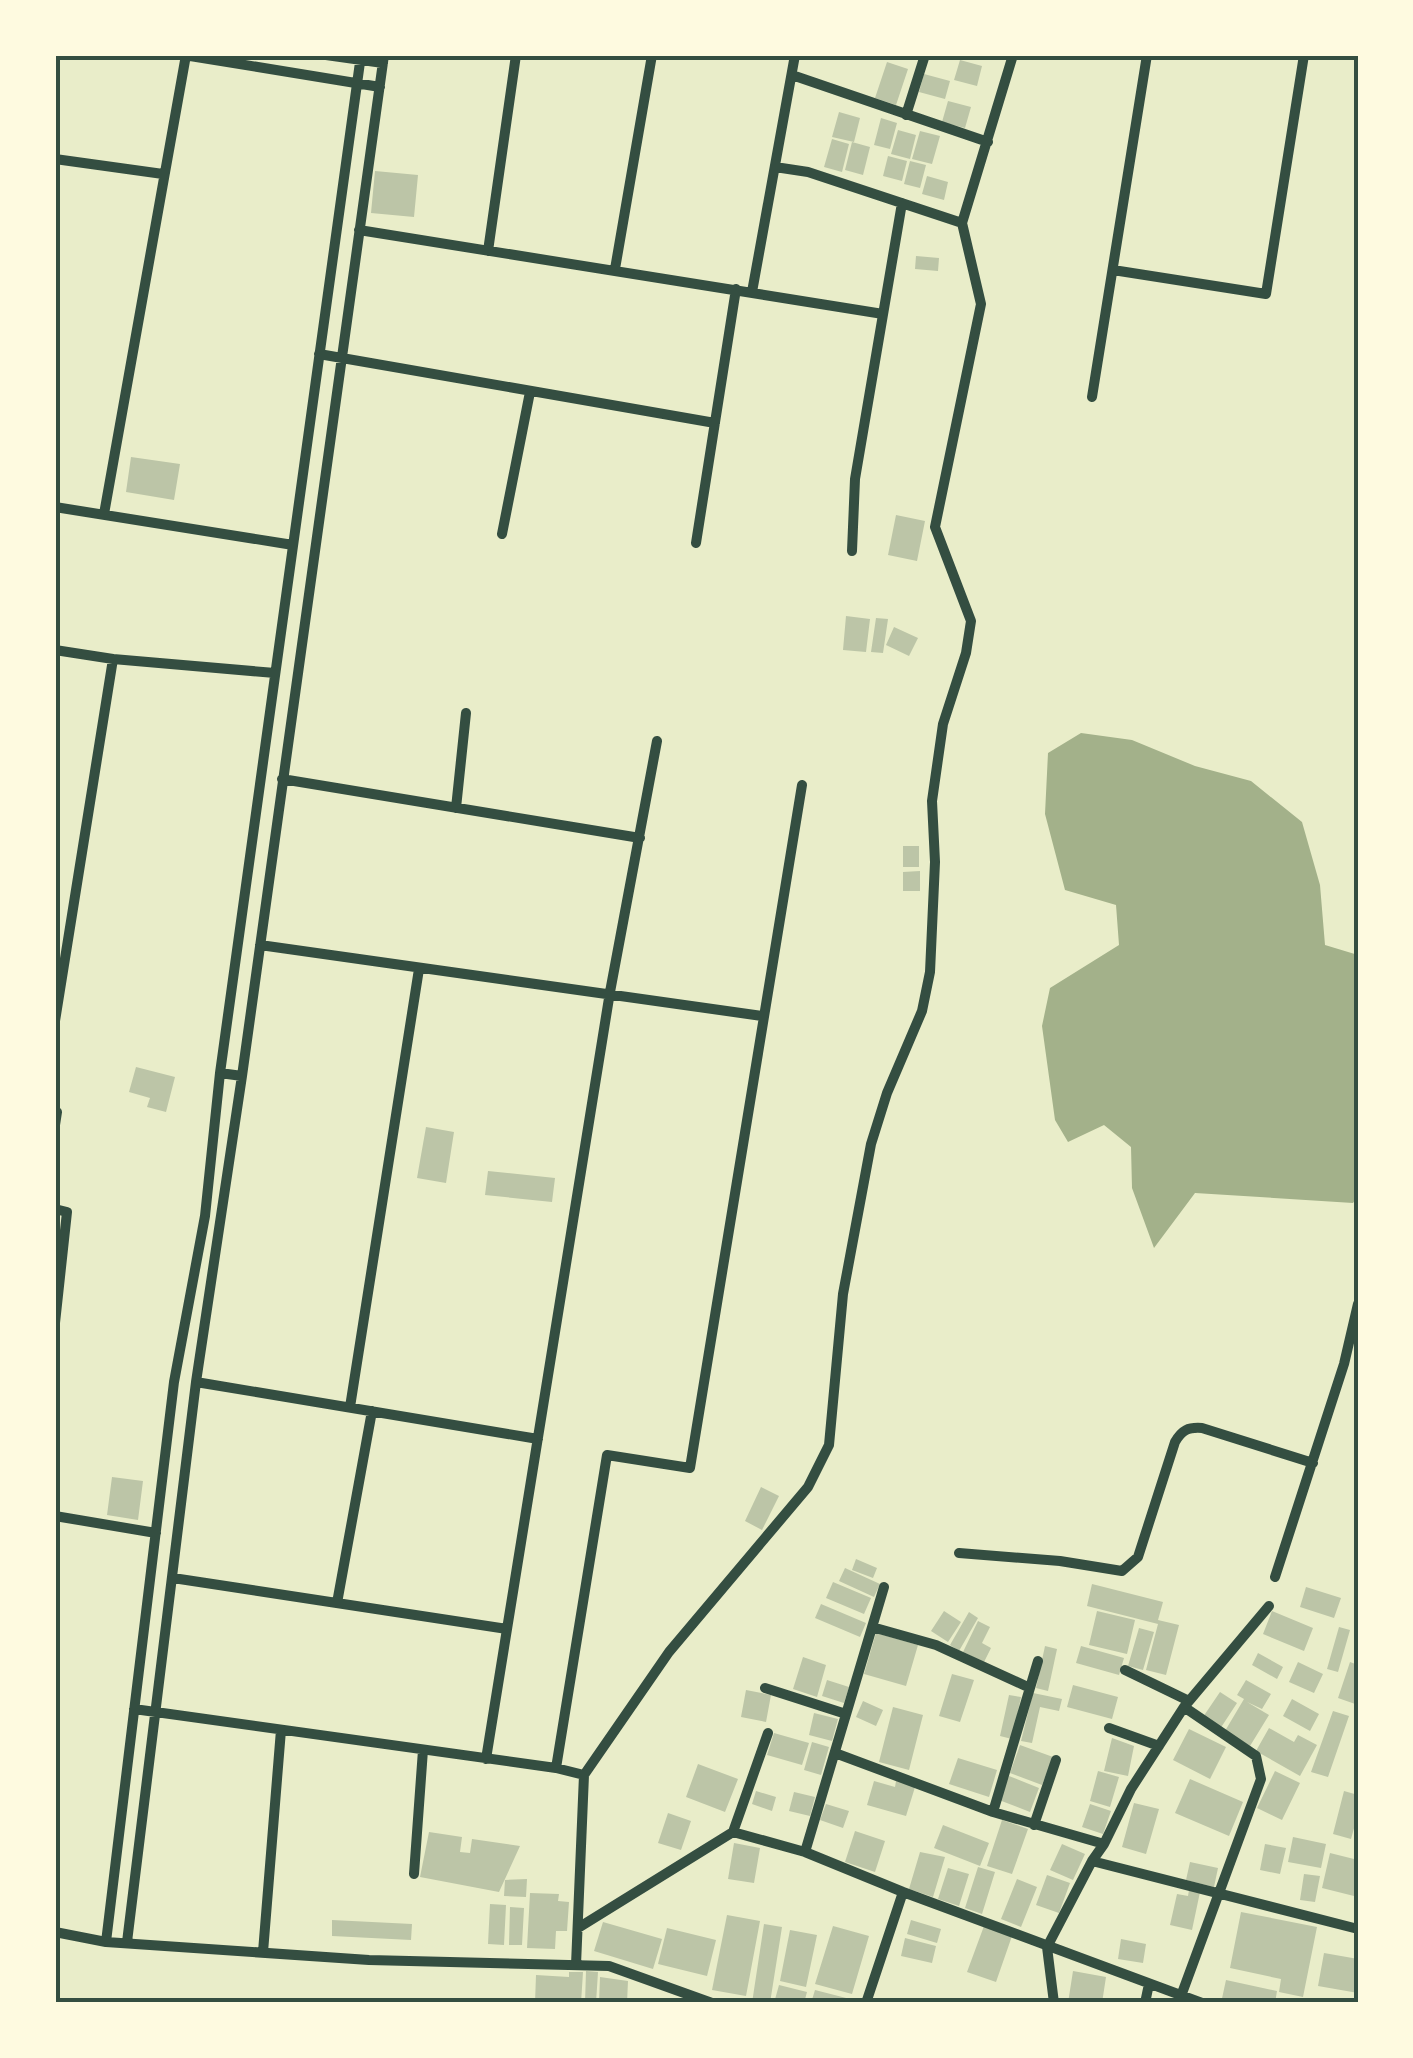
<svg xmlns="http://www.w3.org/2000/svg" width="1413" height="2058" viewBox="0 0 1413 2058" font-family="'Nunito Sans',sans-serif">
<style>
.water{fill:#a3b18a}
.building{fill:#bcc5a7}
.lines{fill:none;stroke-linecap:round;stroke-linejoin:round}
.minor{stroke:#344e41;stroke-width:10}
.neatline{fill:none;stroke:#344e41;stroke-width:4}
</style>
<rect width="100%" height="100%" fill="#e9edc9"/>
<path class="water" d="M1081,733l51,7 63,26 56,15 51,41 18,63 5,60 33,10v241l-5,7 -158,-10 -41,55 -22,-60 -1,-41 -27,-22 -36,17 -13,-22 -13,-94 8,-38 69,-43 -3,-40 -51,-15 -20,-76 3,-61z"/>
<path class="building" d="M960,60l22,6 -5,20 -23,-6z
M887,62l21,7 -12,36 -21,-7z
M924,74l26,7 -5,18 -26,-7z
M948,101l23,6 -6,21 -23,-6z
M839,112l21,6 -6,24 -22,-5z
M881,118l16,5 -7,26 -16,-4z
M898,130l18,5 -6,24 -19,-5z
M920,131l20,5 -8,28 -20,-5z
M832,139l17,5 -7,28 -18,-5z
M852,142l18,5 -7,28 -18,-5z
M888,156l19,5 -5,20 -19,-5z
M910,161l16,4 -6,23 -16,-4z
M375,171l43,4 -4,42 -43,-4z
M927,176l21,6 -4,18 -22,-6z
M916,256l23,2 -1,13 -23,-2z
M131,457l49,7 -6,36 -48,-8z
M896,515l29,6 -8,40 -29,-6z
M846,616l24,3 -4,33 -23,-2z
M876,618l12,1 -5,34 -12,-1z
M894,627l24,11 -9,18 -23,-11z
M903,846h16v21h-16z
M920,871v20h-17v-19z
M136,1067l39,10 -9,35 -19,-5 3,-9 -21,-6z
M426,1127l28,5 -8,51 -29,-5z
M488,1171l67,7 -3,24 -67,-7z
M112,1477l31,4 -5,39 -31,-5z
M761,1487l18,9 -17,34 -17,-9z
M856,1559l21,9 -4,10 -21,-8z
M845,1568l35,16 -6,13 -35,-16z
M833,1582l38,16 -7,16 -38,-16z
M1092,1584l71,18 -5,18 21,5 -13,50 -20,-5 12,-46 -71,-18z
M1306,1587l35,11 -7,20 -34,-11z
M821,1604l45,19 -6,14 -45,-19z
M944,1611l17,11 -13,20 -17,-11z
M1097,1611l38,9 -8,34 -38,-9z
M1272,1611l41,17 -9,23 -41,-17z
M969,1612l9,6 -19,33 -9,-6z
M978,1621l12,6 -8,16 9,5 -7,14 -21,-10z
M1339,1627l11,3 -12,42 -11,-3z
M1139,1628l15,4 -11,38 -15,-4z
M876,1633l42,12 -12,41 -42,-12z
M1045,1646l12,3 -9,42 -12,-3z
M1081,1646l43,12 -5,17 -43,-12z
M1258,1653l25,14 -6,12 -25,-14z
M803,1657l23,8 -9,32 -24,-8z
M1298,1662l25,12 -9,19 -25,-11z
M1350,1662l8,3v40l-20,-7z
M952,1674l22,6 -14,42 -21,-6z
M827,1680l22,7 -5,16 -22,-7z
M1246,1680l25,14 -9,15 -15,-7 22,13 -19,31 -25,-15 19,-32 -7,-4z
M1073,1685l45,12 -6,22 -45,-12z
M746,1690l25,5 -5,27 -25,-5z
M1220,1692l17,11 -17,26 -17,-12z
M1033,1693l29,6 -3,12 -19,-4 -8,36 -11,-2z
M1009,1695l12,2 -9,42 -12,-3z
M1292,1699l27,15 -9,17 -27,-15z
M863,1701l20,9 -7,16 -20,-9z
M893,1707l30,8 -14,55 -30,-8z
M1333,1711l16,5 -21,61 -17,-5z
M814,1713l24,6 -6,22 -23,-6z
M1269,1728l25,14 4,-7 19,10 -17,31 -44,-25z
M1189,1729l37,18 -16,32 -37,-19z
M774,1733l35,10 -7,22 -35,-10z
M1112,1738l22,8 -6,30 -24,-5z
M812,1742l17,5 -8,28 -17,-5z
M1020,1745l33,12 -11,28 -32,-12z
M958,1758l39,12 -8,27 -40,-13z
M698,1764l40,15 -13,33 -39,-15z
M1098,1771l21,6 -9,30 -20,-6z
M1275,1771l25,12 -18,37 -25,-12z
M1009,1776l30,12 -9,24 -31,-12z
M1190,1779l53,23 -14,34 -54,-23z
M874,1781l21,6 1,-6 20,3 -10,32 -39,-11z
M756,1791l20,6 -4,14 -20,-7z
M1344,1791l14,4v19l-7,25 -18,-5z
M794,1792l21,5 -5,19 -21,-5z
M1134,1803l25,6 -13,45 -24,-7z
M826,1804l23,7 -6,17 -23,-8z
M1090,1804l21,7 -8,23 -21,-7z
M668,1813l23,8 -10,29 -23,-7z
M1002,1820l26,9 -16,45 -25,-8z
M943,1825l46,18 -9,23 -46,-18z
M855,1831l30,10 -10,31 -30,-10z
M429,1832l33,5 -2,15 10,1 2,-14 48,7 -21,46 -79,-15z
M1293,1837l33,7 -5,24 -33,-6z
M734,1843l26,5 -6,35 -26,-4z
M1062,1844l23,10 -12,26 -23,-10z
M1265,1844l21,4 -6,26 -20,-4z
M920,1852l25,5 -12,40 -24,-8z
M1330,1853l28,7v37l-36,-9z
M1190,1862l28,6 -4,19 -28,-7z
M978,1867l17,5 -13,42 -17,-6z
M948,1868l21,6 -10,32 -21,-7z
M1304,1874l16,2 -5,26 -15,-2z
M1047,1875l23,8 -11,30 -23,-8z
M527,1879l-1,18 -22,-1 1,-16z
M1017,1879l20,8 -16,40 -20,-8z
M1189,1890l11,2 -8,38 -22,-5 7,-31 11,2z
M530,1893l29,1 -1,7 11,1 -2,29h-11l-1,18 -28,-1z
M490,1904l16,1 -2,40 -16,-1z
M510,1907l14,1 -2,37h-13z
M1241,1912l76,15 -14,70 -24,-5 2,-13 -51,-11z
M727,1915l33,6 -14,75 -34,-6z
M332,1920l80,4 -1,16 -79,-4z
M911,1920l30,9 -4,14 -30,-9z
M603,1922l59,17 -9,30 -59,-18z
M764,1924l18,3 -12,76h-18z
M833,1926l36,10 -17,58 -37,-10z
M984,1926l28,10 -16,46 -29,-10z
M667,1928l49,12 -9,36 -49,-12z
M790,1930l27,5 -11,52 -26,-6z
M905,1938l31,8 -4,17 -31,-7z
M1121,1939l25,5 -3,19 -25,-4z
M1324,1953l34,6v34l-40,-7z
M586,1971l12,1 -2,31h-11z
M1073,1971l33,6 -4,26h-34z
M569,1972h14l-2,31h-46l1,-28 33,2z
M600,1977l28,4 -1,22h-28z
M1226,1980l51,11 -2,12h-54z
M779,1985l28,7 -3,11h-30z
M815,1990l35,9 -1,4h-38z"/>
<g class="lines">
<path class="minor" d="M184,55l196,32
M326,55l57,8
M792,75l196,67
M906,115l19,-60
M55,159l108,15
M775,167l33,5 154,51
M359,230l524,84
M488,251l28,-196
M615,269l37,-214
M1113,270l153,24 38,-239
M752,292l43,-237
M319,354l396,69
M1092,397l55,-342
M55,507l238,38
M104,514l82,-459
M502,534l28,-142
M696,543l40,-254
M852,551l3,-72 47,-276
M55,650l58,9 162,14
M282,779l358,59
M456,808l10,-95
M260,945l502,71
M55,1021l58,-362
M220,1073l22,3 142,-1021
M55,1125l2,-13
M55,1209l12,3 -12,111
M196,1382l342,57
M350,1407l69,-438
M55,1516l101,17
M959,1553l101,8 62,10 16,-14 37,-115c7,-12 13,-15 27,-14l111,35
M1275,1577l69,-213 14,-60
M173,1578l334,51
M337,1603l35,-192
M872,1627l64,18 94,43
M1125,1670l64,31
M765,1688l81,26
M134,1709l422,59 28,7
M1109,1728l50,18
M835,1753l158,59 111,32
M486,1759l124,-767 47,-251
M556,1768l51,-313 83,13 112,-683
M993,1812l45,-151
M1034,1825l22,-65
M733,1832l35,-99
M805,1852l79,-265
M1092,1861l266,68
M414,1874l9,-124
M578,1928l155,-96 72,20 98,40 299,111
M55,1932l51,10 263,18 240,6 103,37
M106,1942l68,-560 31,-166 15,-143 141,-1018
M127,1942l69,-560 46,-306
M263,1952l18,-222
M576,1965l8,-190 85,-123 139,-165 21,-42 14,-151 28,-150 16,-51 35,-82 8,-39 5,-110 -3,-61 11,-77 23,-71 5,-32 -36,-94 46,-223 -19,-81 51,-168
M1181,1996l80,-217 -5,-23 -72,-49
M866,2003l37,-111
M1054,2003l-7,-56 45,-86 12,-17 27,-55 53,-82 85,-101
M1145,2003l4,-19"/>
</g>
<rect width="1413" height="2058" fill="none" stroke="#fefae0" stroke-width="115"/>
<rect x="58" y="58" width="1298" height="1942" class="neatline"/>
</svg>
